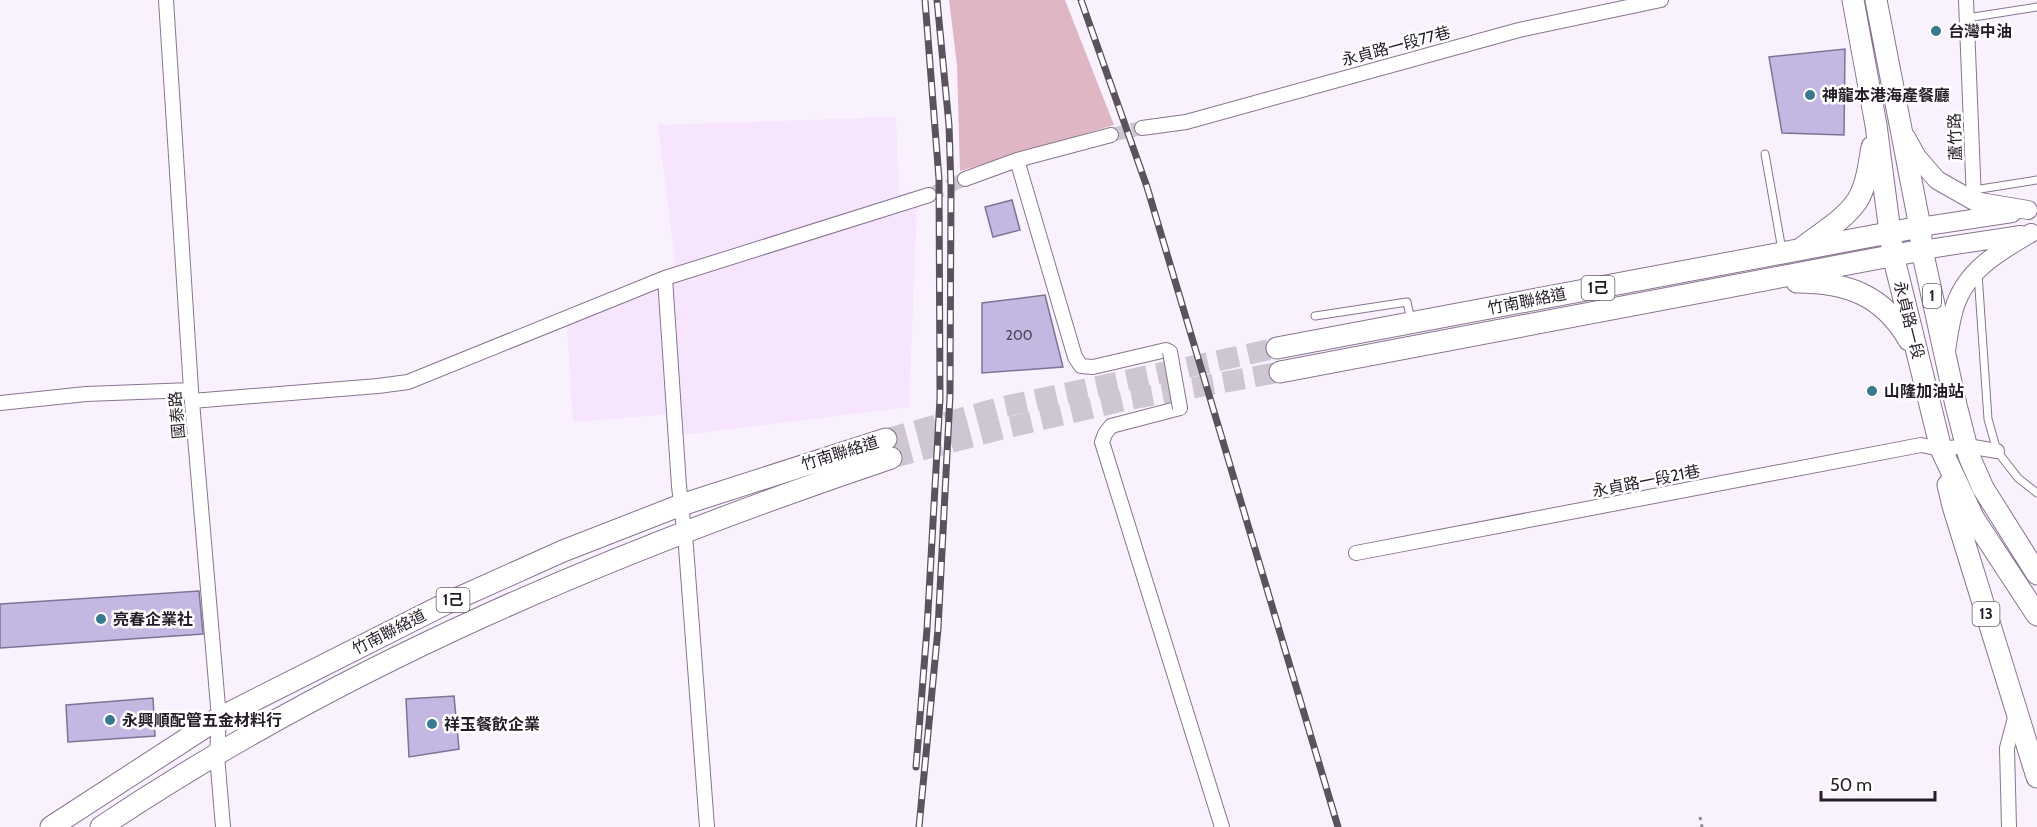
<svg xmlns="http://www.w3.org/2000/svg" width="2037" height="827" viewBox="0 0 2037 827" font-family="Cabin,'Noto Sans TC',sans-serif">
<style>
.built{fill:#f6e5fd}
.green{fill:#dfb6c4}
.building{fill:#c4b8e2;stroke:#7d7494;stroke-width:1.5}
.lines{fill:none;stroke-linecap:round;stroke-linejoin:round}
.minor-tunnel{stroke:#cfc6d3;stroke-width:14;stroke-dasharray:14 7;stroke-linecap:butt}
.primary-tunnel{stroke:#cfc6d3;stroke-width:21;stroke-dasharray:21 10;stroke-linecap:butt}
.service-casing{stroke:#897490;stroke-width:9}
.minor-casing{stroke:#897490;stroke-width:16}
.secondary-casing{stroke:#897490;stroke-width:20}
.primary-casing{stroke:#897490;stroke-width:23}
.path{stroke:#928995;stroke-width:3;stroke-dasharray:3 4.5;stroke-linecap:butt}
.service{stroke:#fff;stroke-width:7}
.minor{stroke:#fff;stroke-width:14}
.secondary{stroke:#fff;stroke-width:18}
.primary{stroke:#fff;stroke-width:21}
.rail-casing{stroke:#5a525e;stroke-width:7}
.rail{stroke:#fff;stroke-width:4.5;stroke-dasharray:14;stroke-linecap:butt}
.minor-bridge-casing{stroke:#897490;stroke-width:16;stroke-linecap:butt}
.minor-bridge{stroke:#fff;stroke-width:14}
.poi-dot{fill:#39798d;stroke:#fff;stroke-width:2}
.labels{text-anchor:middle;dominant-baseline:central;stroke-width:5;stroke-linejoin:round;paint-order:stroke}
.number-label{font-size:14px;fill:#4c4356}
.shield{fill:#fff;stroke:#666068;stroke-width:1.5}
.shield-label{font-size:15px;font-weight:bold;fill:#241c27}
.poi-label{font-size:16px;font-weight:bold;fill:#241c27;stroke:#fff;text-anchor:start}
.street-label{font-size:16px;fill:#241c27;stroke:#fff}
</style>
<rect width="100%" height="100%" fill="#faf1fe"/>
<path class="built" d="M896,117l3,77 15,-3 3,15 -8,201 -227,28v-22l-109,9 -6,-97 91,-37 17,-26 -17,-137z"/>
<path class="green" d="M949,0h116l49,125 -154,46 -3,-106z"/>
<path class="building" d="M1845,49l-1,86 -62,-2 -13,-76z
M1012,200l8,30 -27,7 -8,-30z
M1045,295l18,72 -81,6v-70z
M199,591l4,43 -203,14v-44z
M454,696l5,53 -50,8 -3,-58z
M153,698l2,38 -87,6 -2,-37z"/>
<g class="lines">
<path class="minor-tunnel" d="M1111,135l31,-7
M929,195l36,-16"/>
<path class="primary-tunnel" d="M886,439l116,-32 275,-59
M891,458l111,-29 124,-29 154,-28"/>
<defs>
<path id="service" d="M1967,18l70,-11
M1765,154l17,96
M1974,190l63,-10
M1978,274l10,145 9,32 21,27 19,15
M1315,316l92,-14 4,18"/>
<path id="minor" d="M166,0l25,390 28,328 -2,37 6,72
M1966,0l8,201
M1142,128l44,-6 333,-92 142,-30
M1017,160l58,197 6,9 12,1 73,-17 4,2
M965,179l52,-19 94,-25
M665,278l14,208 7,61 21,280
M192,401l186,-15 30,-4 257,-104 264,-83
M0,403l86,-9 105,-4
M1180,408l-69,18 -6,8 -3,8 120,385
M1356,553l565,-108 20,4 26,-3 30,5
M2009,827l-2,-79 9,-34"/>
<path id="secondary" d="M1906,137l11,20 20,23 37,21 54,9
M1920,227l92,-14
M1922,250l99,-15
M1946,351c2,-14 4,-28 8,-42 11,-38 44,-57 77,-76"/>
<path id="primary" d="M1853,0l23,125 17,130 48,194 33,70 63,96
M1876,0l44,227 2,23 34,155 13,51 14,32 54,86
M1803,247c18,-14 41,-27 54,-46 10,-16 12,-37 15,-54
M1797,282c50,0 86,13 112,58
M1277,348l643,-121
M1280,372l642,-122
M1948,485l5,21 84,271
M51,827l168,-109 228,-115 116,-52 118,-46 205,-66
M101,827c243,-163 514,-276 790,-369"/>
</defs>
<use href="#service" class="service-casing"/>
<use href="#minor" class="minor-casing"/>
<use href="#secondary" class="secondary-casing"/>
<use href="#primary" class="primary-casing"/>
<path class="path" d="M1700,817l2,10"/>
<use href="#service" class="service"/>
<use href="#minor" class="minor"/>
<use href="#secondary" class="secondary"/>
<use href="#primary" class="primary"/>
<defs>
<path id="rail" d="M1081,0l66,187 191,640
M916,767l11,-138 13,-231 -1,-219 -14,-179
M919,827l19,-198 12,-233 1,-209 -2,-62 -12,-125"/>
</defs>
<use href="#rail" class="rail-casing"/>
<use href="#rail" class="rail"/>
<defs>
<path id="minor-bridge" d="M1170,352l10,56"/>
</defs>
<use href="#minor-bridge" class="minor-bridge-casing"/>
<use href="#minor-bridge" class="minor-bridge"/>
</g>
<g class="poi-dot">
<circle cx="1936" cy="31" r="6"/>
<circle cx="1810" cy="95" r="6"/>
<circle cx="1872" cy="391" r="6"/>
<circle cx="101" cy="619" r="6"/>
<circle cx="110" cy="720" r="6"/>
<circle cx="432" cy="724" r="6"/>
</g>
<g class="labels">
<g class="number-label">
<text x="1019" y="335">200</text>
</g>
<g class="shield">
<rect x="1581.5" y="276" width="33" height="24" rx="4.5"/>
<rect x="1923" y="284" width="18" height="24" rx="4.5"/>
<rect x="436.5" y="588" width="33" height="24" rx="4.5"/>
<rect x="1972.5" y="602" width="27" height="24" rx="4.5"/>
</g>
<g class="shield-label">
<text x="1598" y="288">1己</text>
<text x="1932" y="296">1</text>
<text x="453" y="600">1己</text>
<text x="1986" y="614">13</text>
</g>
<g class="poi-label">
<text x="1948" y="31">台灣中油</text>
<text x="1822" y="95">神龍本港海產餐廳</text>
<text x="1884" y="391">山隆加油站</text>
<text x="113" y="619">亮春企業社</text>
<text x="122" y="720">永興順配管五金材料行</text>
<text x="444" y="724">祥玉餐飲企業</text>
</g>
<g class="street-label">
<text transform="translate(1396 46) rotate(-15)">永貞路一段77巷</text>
<text transform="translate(1955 137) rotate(-92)">蘆竹路</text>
<text transform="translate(1527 301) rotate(-11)">竹南聯絡道</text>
<text transform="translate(1909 320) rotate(76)">永貞路一段</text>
<text transform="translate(177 415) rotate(-95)">國泰路</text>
<text transform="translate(840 453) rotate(-17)">竹南聯絡道</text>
<text transform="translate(1646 481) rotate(-11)">永貞路一段21巷</text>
<text transform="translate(389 632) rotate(-27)">竹南聯絡道</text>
</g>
</g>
<path d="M1821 791v9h114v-9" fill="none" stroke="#241c27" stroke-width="3"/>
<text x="1830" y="791" font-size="18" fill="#241c27" stroke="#ffffff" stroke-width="4.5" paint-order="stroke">50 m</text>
</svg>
